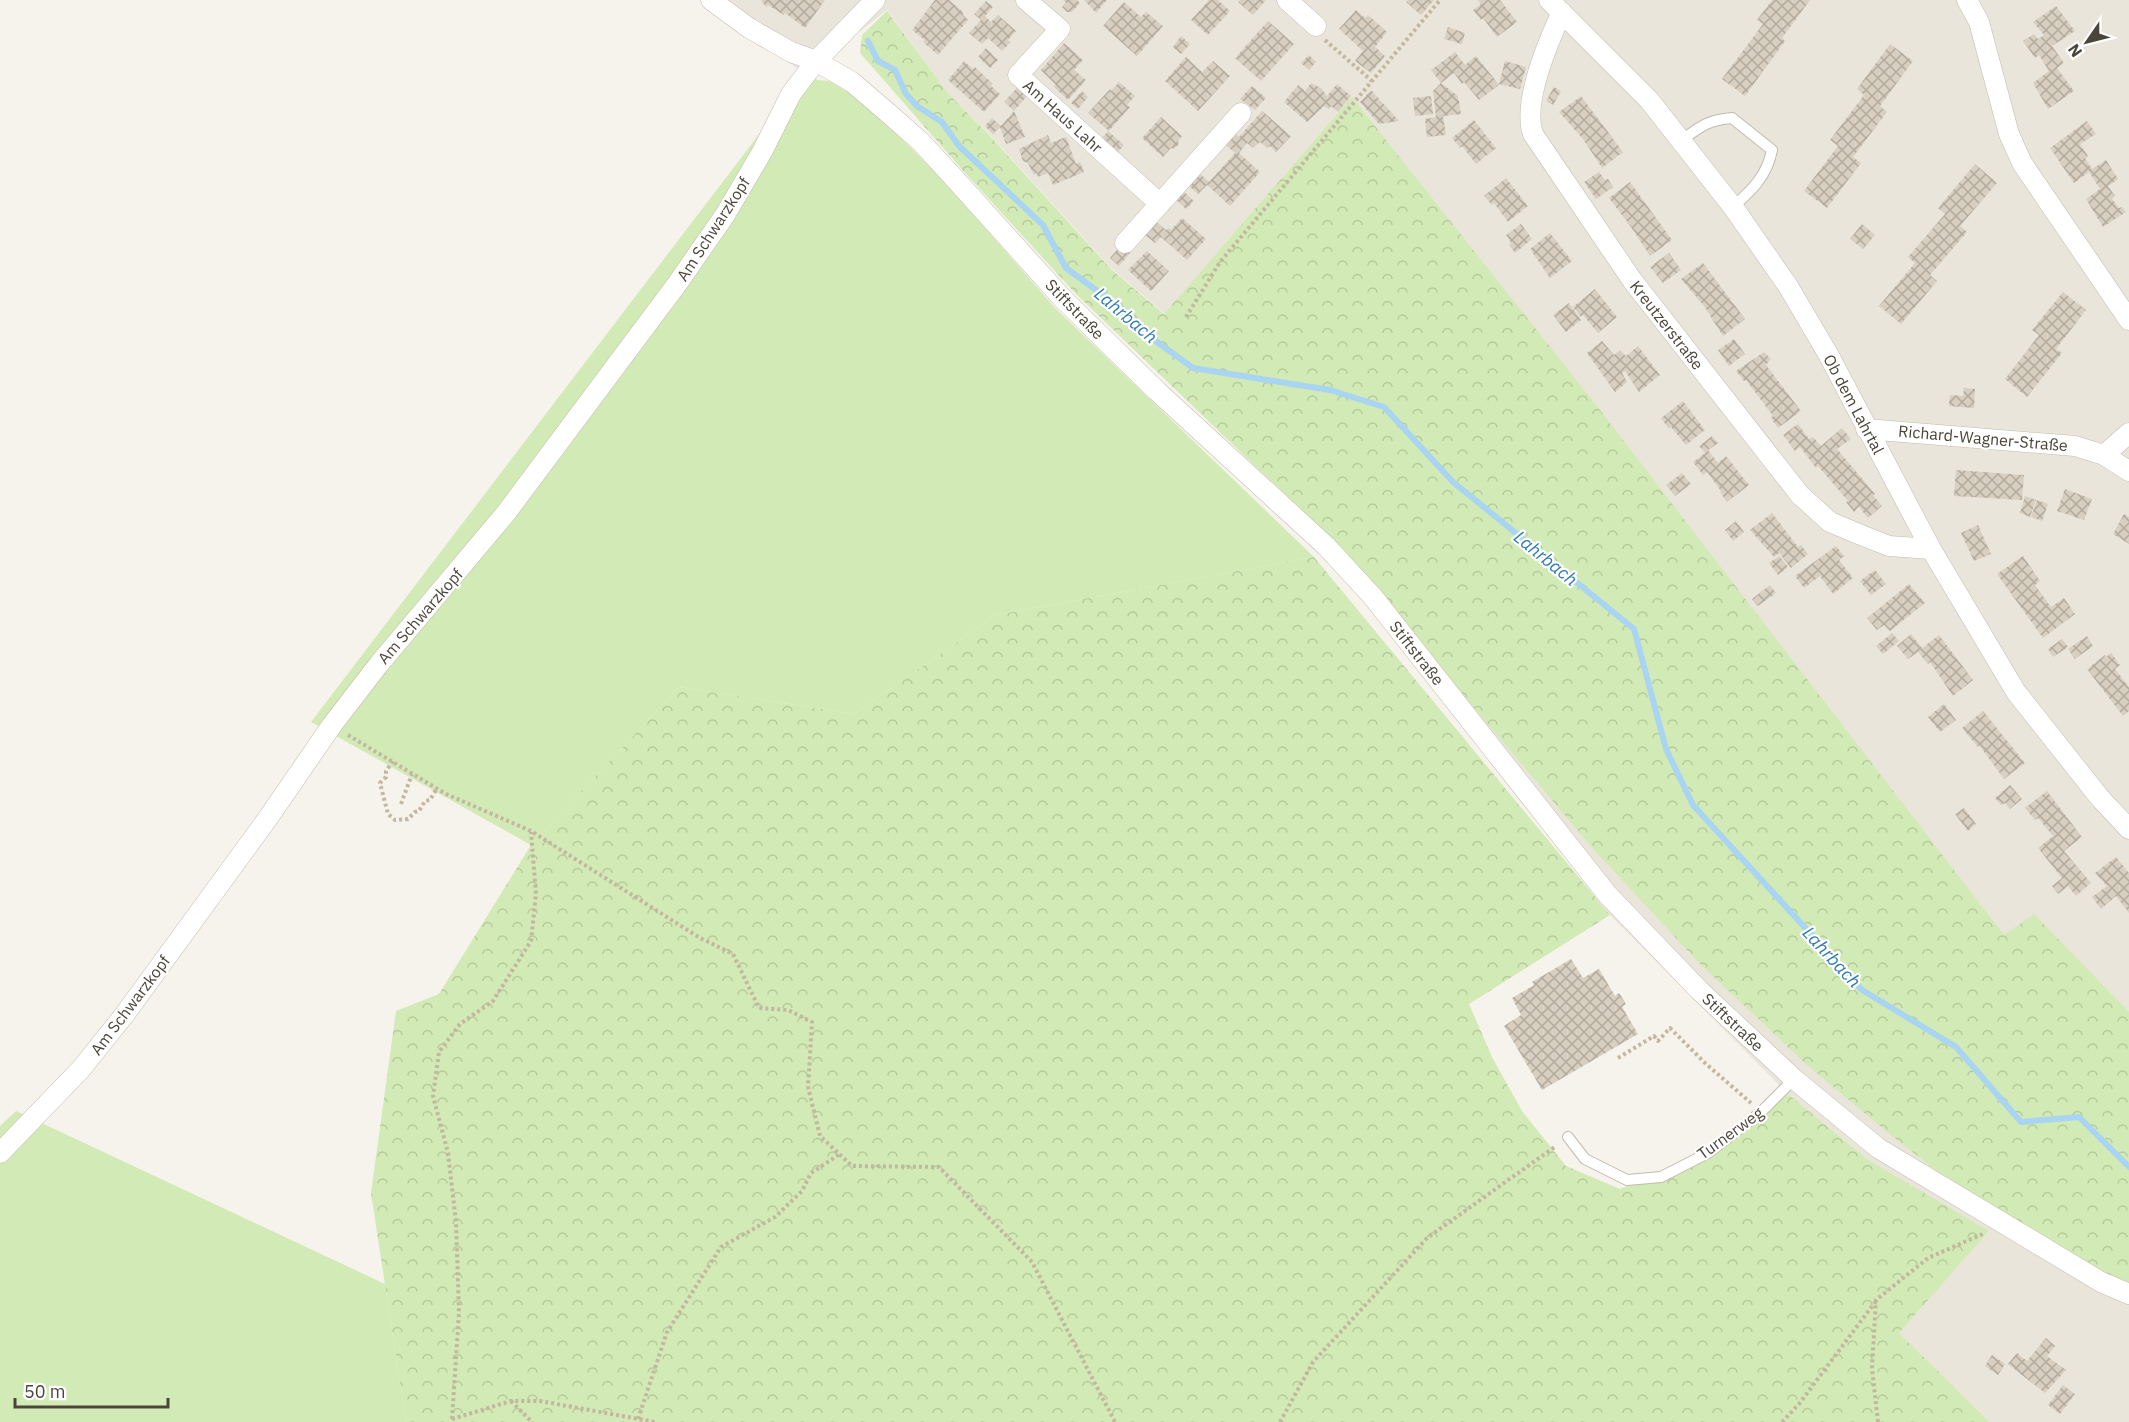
<svg xmlns="http://www.w3.org/2000/svg" width="2129" height="1422" viewBox="0 0 2129 1422" font-family="'IBM Plex Sans',sans-serif">
<style>
.residential{fill:#eae5da}
.grass{fill:#d2eab5}
.forest{fill:url(#forest-crowns)}
.lines{fill:none;stroke-linecap:round;stroke-linejoin:round}
.stream{stroke:#a9d4f2;stroke-width:6}
.building{fill:url(#building-cross-hatch)}
.service-casing{stroke:#c2bbae;stroke-width:12}
.minor-casing{stroke:#c2bbae;stroke-width:21}
.path{stroke:#c4b79f;stroke-width:4;stroke-dasharray:3 3;stroke-linecap:butt}
.service{stroke:#fff;stroke-width:10}
.minor{stroke:#fff;stroke-width:20}
.labels{text-anchor:middle;dominant-baseline:central;stroke-width:4.5;stroke-linejoin:round;paint-order:stroke}
.street-label{font-size:16px;fill:#4b4439;stroke:#fff}
.water-label{font-size:18px;font-style:italic;fill:#2e7ab2;stroke:#fff}
</style>
<defs>
<pattern id="forest-crowns" width="20" height="18" patternUnits="userSpaceOnUse" patternTransform="scale(1.5)"><rect width="20" height="18" fill="#d2eab5"/><path d="M2 6a3 3 0 1 1 6 0M12 15a3 3 0 1 1 6 0" fill="none" stroke="#b6ca9c"/></pattern>
<pattern id="building-cross-hatch" width="8" height="8" patternUnits="userSpaceOnUse" patternTransform="scale(1.5)"><rect width="8" height="8" fill="#d8cfc1"/><path d="M0 0l8 8M0 8l8-8" fill="none" stroke="#b1aa9e"/></pattern>
</defs>
<rect width="100%" height="100%" fill="#f6f3ec"/>
<path class="residential" d="M702,0h1427v1422h-139l-91,-89 89,-102 -121,-72 -79,-65 -178,-179 -446,-602 -52,-44 -121,-133 -43,-43 -61,-83 -82,64z"/>
<path class="grass" d="M805,74l13,6 12,1 27,17 43,39 40,40 116,132 258,248 -318,58 -142,99 -175,-27 -148,158 -220,-123z
M16,1111l369,173 21,138h-406v-296z"/>
<path class="forest" d="M887,11l61,82 43,44 121,133 52,44 188,-217 248,313 404,525 30,-21 95,98v282l-124,-70 -113,-88 -85,-71 -106,-100 -106,-114 -263,-311 -257,-247 -109,-119 -106,-121 2,-18z
M1314,557l296,358 -141,89 23,53 30,54 44,55 54,23 88,-36 80,-59 79,65 122,72 -90,102 91,89h-1584l-35,-229 25,-182 43,-17 92,-149 148,-158 175,27 142,-99z"/>
<g class="lines">
<path class="stream" d="M868,41l10,20 17,9 11,24 11,12 25,16 17,24 84,79 23,43 59,43 28,28 40,29 137,22 54,17 69,75 181,147 32,120 27,56 169,185 94,57 65,75 58,-5 50,50"/>
</g>
<path class="building" d="M761,0h64l-20,28 -20,-15 -1,2 -16,-10 -2,2z
M935,0h14l14,12v3l5,5 -30,35 -15,-13 2,-2 -13,-10z
M1063,0h14l3,3 -8,9h-5l-5,-5 4,-4z
M1084,0h23l-11,13z
M1209,0h9l12,11 -22,24 -17,-15z
M1240,0h26l-13,15 -15,-13z
M1408,0h26l-13,15 -15,-13z
M1478,0h22l17,22 -20,15 -14,-19 -2,2 -8,-10 8,-6z
M1772,0h38l-28,38 3,3 -40,55 -23,-17 41,-55 -6,-4z
M986,1l7,6 -8,9 6,6 7,-7 18,16 -8,9 3,2 -9,9 -14,-13 -6,6 -13,-11 12,-13 -7,-6z
M1124,2l17,15 5,-5 17,14 -26,30 -34,-30z
M2056,6l19,25 -23,15 12,17 -7,5 17,23 -26,18 -15,-26 16,-12 -10,-16 -4,3 -12,-17 11,-7 4,5 6,-4 -11,-13z
M1356,10l9,8 3,-3 19,17 -12,15 10,9 -14,17 -16,-12 8,-10 -24,-22z
M1268,21l26,23 -33,37 -26,-23z
M1448,27l17,6 -3,11 -18,-5z
M1181,36l9,8 -9,10 -8,-7z
M1064,43l19,17 -9,10 12,10 -18,20 -14,-13 2,-2 -15,-15z
M1890,44l23,17 -33,45 7,6 -34,45 8,6 -34,45 -23,-17 34,-45 -8,-6 34,-45 -7,-6z
M986,48l12,12 -8,8 -12,-11z
M1455,52l10,13 11,-9 23,29 -20,15 -15,-18 -2,2 -8,-11 -13,10 -10,-13z
M1309,55l7,7 -7,8 -8,-7z
M1186,57l16,15 11,-11 17,15 -32,35 -33,-30z
M964,61l9,8 2,-2 18,17 -2,2 9,8 -16,18 -36,-32z
M1505,61l21,6 -6,22 -21,-5z
M1119,82l16,14 -8,9 3,2 -21,24 -21,-18 22,-24 1,2z
M1311,83l10,5 6,8 10,-12 14,12 -13,16 -7,-6 -2,3 -5,-3 -17,16 -23,-20 14,-17 7,6z
M1441,83l17,13 3,18 -18,2 3,19 -19,2 -2,-18 11,-2 -3,-26z
M1252,86l14,12 -11,12 -15,-11z
M1018,87l9,9 -13,15 11,26 -19,7 -6,-17 -7,7 -8,-8 7,-8 9,8 13,-15 -10,-9z
M1554,87l7,4 -8,14 -7,-4z
M1371,90l28,31 -20,3 -19,-22z
M1082,91l6,6 -10,12 -7,-6z
M1431,96l2,18 -18,2 -2,-18z
M1581,96l42,56 -21,16 -19,-29 -24,-27z
M1262,111l29,25 -15,16 -6,-6 -3,2 -7,-6 -7,6 -6,-5 -8,10 21,19 -30,34 -23,-21 -9,9 -11,-10 11,-12 11,10 26,-29 -10,-9 10,-11 4,4z
M1161,117l21,19 -4,5 1,3 -5,5 -3,-1 -8,9 -21,-19z
M1474,120l22,28 -20,16 -14,-18 -2,2 -8,-10z
M2087,121l9,13 -16,10 8,12 -3,2 7,11 14,-9 12,19 -10,7 7,10 -3,3 7,9 3,-1 4,5 -23,15 -17,-28 14,-10 -11,-17 -15,11 -24,-35z
M1108,131l16,14 -6,7 -16,-14z
M1048,135l3,8 15,-6 10,27 4,-2 4,10 -31,13 -5,-12 -10,4 -1,-4 -3,2 -6,-12 -5,-2 -4,-12z
M1975,164l22,19 -37,43 7,6 -37,43 7,6 -36,43 -22,-18 36,-43 -7,-6 37,-43 -7,-6z
M1599,172l6,8 3,-1 5,8 -17,12 -12,-17z
M1506,178l22,28 -20,16 -14,-19 -2,2 -8,-9z
M1630,182l42,58 -22,16 -19,-29 -22,-29z
M1182,190l12,11 -8,8 -12,-11z
M1182,218l24,21 -19,21 -26,-23 -6,6 -11,-9 11,-13 11,9 3,-2 2,2z
M1521,224l11,15 -17,14 -6,-8 2,-2 -5,-8z
M1862,224l13,11 -12,14 -13,-10z
M1550,233l22,28 -22,17 -20,-29z
M1122,244l9,8 -12,14 -9,-8z
M1147,251l22,20 -18,20 -23,-21z
M1669,253l12,17 -18,13 -13,-16z
M1703,263l42,56 -22,17 -19,-30 -23,-27z
M1595,289l22,28 -19,16 -15,-18 -2,2 -8,-10z
M2063,292l23,18 -30,39 6,4 -35,44 -22,-18 34,-44 -7,-5z
M1569,303l12,17 -15,12 -13,-17z
M1734,339l11,15 -16,12 -11,-16z
M1602,341l12,14 6,-5 6,6 12,-10 22,29 -21,17 -14,-21 -3,2 5,9 -12,10 -28,-39z
M1764,352l7,7 -5,6 35,46 -23,17 -7,-10 2,-2 -27,-36 -2,1 -8,-10z
M1964,388l11,1 -1,19 -25,-2 1,-11 13,1z
M1683,401l22,29 -19,15 -15,-18 -2,2 -8,-11z
M1798,424l11,15 4,-2 8,9 21,-18 9,11 -14,10 38,45 -2,1 9,11 -14,12 -9,-11 -5,5 -8,-10 2,-1 -30,-35 -2,2 -16,-21 -5,4 -12,-16z
M1712,436l6,7 -10,7 10,13 8,-7 23,29 -22,17 -7,-10 1,-1 -14,-19 -4,3 -10,-13 12,-9 -6,-7z
M1956,470l68,5 -2,25 -68,-4z
M1682,473l9,11 -16,12 -9,-11z
M2065,489l27,10 -8,21 -27,-9z
M2025,496l11,4 -6,17 -10,-4z
M2037,500l11,4 -6,17 -11,-4z
M1772,513l26,34 3,-2 7,9 -17,14 -12,-15 -5,4 -24,-27z
M2124,514l5,3v27l-16,-10z
M1736,521l8,11 -11,9 -8,-11z
M1978,525l13,29 -17,7 -13,-28z
M1836,546l8,10 -5,4 14,18 -20,16 -13,-18 -16,12 -9,-12z
M1779,556l9,11 -10,8 -9,-12z
M2023,556l17,25 -5,4 16,22 13,-9 11,16 -32,24 -46,-64z
M1875,570l11,14 -15,11 -11,-14z
M1909,584l16,19 -35,28 -6,-6 -7,5 -10,-12z
M1770,585l6,8 -18,13 -6,-7z
M1892,633l7,8 -16,13 -7,-8z
M1911,634l11,14 17,-13 34,45 -20,16 -23,-34 -2,2 -10,-12 -10,7 -11,-13z
M2087,636l6,10 -18,13 -7,-10z
M2062,639l6,8 -15,10 -5,-8z
M2111,653l9,12 -5,4 14,18v24l-6,5 -36,-47 18,-14 1,2z
M1944,704l12,16 -16,12 -12,-15z
M1983,711l42,52 -21,16 -25,-34 -1,2 -16,-19z
M2010,785l12,14 -12,10 -5,-6 -4,2 -6,-7z
M2047,791l35,46 -18,14 27,32 -15,13 -8,-10 -10,8 -6,-8 10,-8 -24,-30 15,-12 -15,-18 -3,2 -10,-12z
M1964,808l12,16 -8,7 -13,-17z
M2116,857l13,16v40l-13,-17 -15,13 -9,-12 15,-11 -12,-13z
M1571,959l12,19 16,-9 16,27 4,-3 7,11 -4,3 16,27 -96,56 -38,-64 17,-11 -9,-17 22,-13 -2,-3z
M2046,1338l9,8 -8,10 19,14 -21,23 -37,-29 9,-11 10,8z
M1992,1355l13,9 -7,11 -13,-9z
M2063,1385l12,9 -15,20 -12,-9z"/>
<g class="lines">
<defs>
<path id="service" d="M1682,140c19,-14 26,-20 50,-22l40,32c-5,26 -20,40 -39,57
M1568,1137l17,22 42,21 34,-3 47,-24 52,-40 34,-34"/>
<path id="minor" d="M711,0l38,28 42,24 25,9 36,21 35,30 34,30 34,37 109,121 93,91 169,155 47,51 234,297 92,96 95,89 84,69 223,134 28,12
M1026,0l34,29 -42,46 142,129
M1287,0l29,26
M1549,0l100,100 84,107 55,79 40,68 103,195 85,143 84,106 29,31
M1967,0l12,22 30,112 13,29 107,157
M1562,12c-14,30 -40,91 -29,122l99,146 168,215 30,27 31,13 28,11 42,3
M1125,243l116,-130
M1866,429l209,17 29,9 25,16
M2104,455l25,-22
M0,1153l81,-84 44,-55 143,-196 64,-93 47,-61 127,-151 171,-229 48,-69 37,-63 29,-58 25,-33 59,-61"/>
</defs>
<use href="#service" class="service-casing"/>
<use href="#minor" class="minor-casing"/>
<path class="path" d="M1325,40l47,41
M1186,317l34,-55 220,-262
M348,735l98,59 85,37 169,107 33,16 26,54 29,2 24,12 -4,65 12,49 32,30 87,1 93,95 83,160
M393,761l-7,10v6l-6,6 8,31 7,6 13,-1 7,-7 4,-1 6,-10 5,-1 7,-12
M401,804l11,-30
M1618,1058l36,-22 4,5 12,-13 35,35 46,40
M511,1401l21,21
M452,1419l7,-106 -3,-91 -8,-69 -15,-57 6,-44 21,-28 33,-23 38,-60 5,-47 -5,-62
M452,1419l59,-18h29l115,21
M638,1419l29,-87 54,-85 54,-30 27,-26 9,-18 29,-19
M1280,1422l33,-60 114,-124 129,-92
M1782,1422l17,-18 77,-103
M1878,1422l-6,-54 4,-68 52,-42 57,-25"/>
<use href="#service" class="service"/>
<use href="#minor" class="minor"/>
</g>
<g class="labels">
<g class="street-label">
<text transform="translate(1063 116) rotate(42)">Am Haus Lahr</text>
<text transform="translate(713 229) rotate(-57)">Am Schwarzkopf</text>
<text transform="translate(1075 309) rotate(46)">Stiftstraße</text>
<text transform="translate(1667 325) rotate(52)">Kreutzerstraße</text>
<text transform="translate(1854 404) rotate(62)">Ob dem Lahrtal</text>
<text transform="translate(1983 438) rotate(5)">Richard-Wagner-Straße</text>
<text transform="translate(420 616) rotate(-49)">Am Schwarzkopf</text>
<text transform="translate(1417 653) rotate(52)">Stiftstraße</text>
<text transform="translate(130 1005) rotate(-53)">Am Schwarzkopf</text>
<text transform="translate(1733 1022) rotate(43)">Stiftstraße</text>
<text transform="translate(1730 1133) rotate(-36)">Turnerweg</text>
</g>
<g class="water-label">
<text transform="translate(1126 315) rotate(40)">Lahrbach</text>
<text transform="translate(1546 558) rotate(39)">Lahrbach</text>
<text transform="translate(1832 957) rotate(47)">Lahrbach</text>
</g>
</g>
<g transform="translate(2087 42) rotate(235)" stroke="#ffffff" stroke-width="4.5" paint-order="stroke">
<path d="M0-4.5L10 22L0 15L-10 22Z" fill="#4b4439"/>
<text y="-9" font-size="16" font-weight="bold" text-anchor="middle" fill="#4b4439">N</text>
</g>
<path d="M15 1398v9h153v-9" fill="none" stroke="#4b4439" stroke-width="3"/>
<text x="24" y="1398" font-size="18" fill="#4b4439" stroke="#ffffff" stroke-width="4.5" paint-order="stroke">50 m</text>
</svg>
